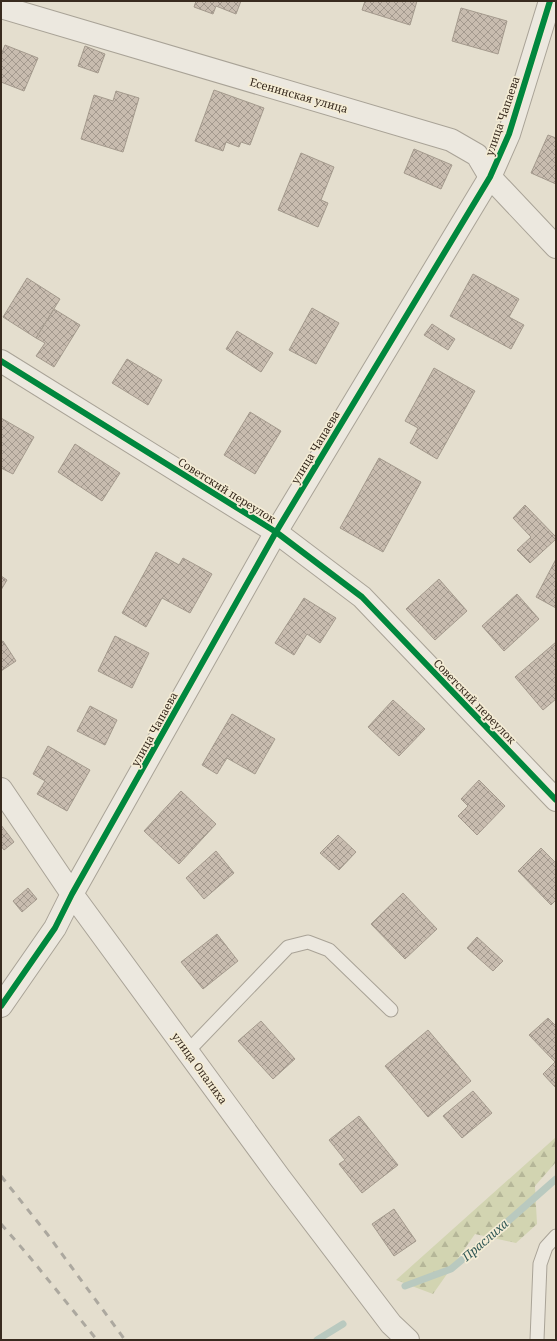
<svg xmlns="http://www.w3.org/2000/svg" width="557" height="1341" viewBox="0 0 557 1341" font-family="'Noto Serif',serif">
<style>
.forest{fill:url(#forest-firs)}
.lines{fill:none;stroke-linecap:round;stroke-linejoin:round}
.stream{stroke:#b9c9bf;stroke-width:7}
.building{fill:url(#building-cross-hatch);stroke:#a49a8d}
.service-casing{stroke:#a9a397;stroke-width:15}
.minor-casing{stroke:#a9a397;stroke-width:24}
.tertiary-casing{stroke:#a9a397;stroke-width:24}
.service{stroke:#ece8df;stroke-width:13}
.minor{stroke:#ece8df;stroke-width:22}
.tertiary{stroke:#ece8df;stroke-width:22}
.rail{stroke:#aca89f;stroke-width:3;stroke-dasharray:7 7;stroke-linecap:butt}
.cycleway-casing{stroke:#f4ecd5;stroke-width:8}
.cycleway{stroke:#00873e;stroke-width:6}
.labels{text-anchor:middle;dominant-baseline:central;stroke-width:3.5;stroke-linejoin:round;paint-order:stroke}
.street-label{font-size:11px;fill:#382b1f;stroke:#f4ecd5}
.water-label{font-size:12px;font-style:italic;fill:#2f5755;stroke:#f4ecd5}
</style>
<defs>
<pattern id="forest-firs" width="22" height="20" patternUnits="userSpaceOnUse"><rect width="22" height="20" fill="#d2d4b1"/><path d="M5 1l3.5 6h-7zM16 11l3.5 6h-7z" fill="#b5b698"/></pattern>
<pattern id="building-cross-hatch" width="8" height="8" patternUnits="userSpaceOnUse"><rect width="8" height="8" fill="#c8bcaf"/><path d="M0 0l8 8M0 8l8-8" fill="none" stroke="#a3998e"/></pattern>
</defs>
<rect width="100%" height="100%" fill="#e4dece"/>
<path class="forest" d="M556,1137v25l-21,24 2,38 -21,19 -41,-9 -42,60 -37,-14z"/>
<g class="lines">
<path class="stream" d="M405,1286l46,-17 55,-46 50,-44
M317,1340l26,-16"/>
</g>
<path class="building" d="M196,1h45l-5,13 -20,-8 -3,8 -19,-7z
M365,1h52l-7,24 -48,-15z
M461,8l46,13 -9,33 -46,-13z
M5,45l33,13 -14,33 -23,-9v-27z
M85,46l20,8 -7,19 -20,-7z
M214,90l50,18 -14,37 -9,-3 -2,5 -13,-5 -3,9 -28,-10z
M116,91l23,7 -16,54 -42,-13 13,-44 19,6z
M548,135l8,3v46l-25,-11z
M414,149l38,16 -11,24 -37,-16z
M301,153l33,14 -13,33 7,3 -10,24 -40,-17z
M473,274l46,25 -10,18 15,8 -13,24 -61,-33z
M27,278l33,21 -24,39 -33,-21z
M312,308l27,15 -23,41 -27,-14z
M54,309l26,16 -26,42 -18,-11 9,-13 -9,-5z
M432,324l23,15 -7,11 -24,-15z
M237,331l36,22 -12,19 -35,-23z
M127,359l35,21 -14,25 -36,-22z
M434,368l41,23 -38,68 -27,-16 8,-15 -13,-7z
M250,412l31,19 -26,43 -31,-19z
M1,418l33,19 -21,37 -12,-6z
M75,444l45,29 -18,28 -44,-29z
M379,458l42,24 -38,70 -43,-24z
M525,505l31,32v2l-26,24 -13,-13 14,-13 -18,-19z
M156,552l23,13 4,-7 29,16 -22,39 -28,-15 -16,29 -24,-14z
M556,559v49l-20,-11z
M1,576l6,4 -6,10z
M439,579l28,32 -32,29 -29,-31z
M517,594l22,25 -35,32 -22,-25z
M304,598l32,20 -16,25 -13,-9 -13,21 -19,-12z
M115,636l34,17 -17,35 -34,-17z
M3,641l13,20 -15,10v-29z
M556,642v57l-13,11 -28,-33z
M393,700l32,29 -26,27 -31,-29z
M90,706l27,14 -12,25 -28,-14z
M232,714l43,25 -20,35 -28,-16 -10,16 -15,-9z
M48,746l42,24 -23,41 -30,-17 8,-13 -12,-7z
M479,780l26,26 -28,29 -19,-19 10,-10 -7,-7z
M181,791l35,33 -37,40 -35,-33z
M1,825l13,17 -10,8 -3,-4z
M338,835l18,17 -17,18 -19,-17z
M541,848l15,15v37l-5,5 -33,-34z
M216,851l18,22 -30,26 -18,-21z
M28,888l9,11 -15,13 -9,-11z
M403,893l34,36 -32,30 -34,-35z
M217,934l21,27 -35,28 -22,-27z
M477,937l26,24 -10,10 -26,-23z
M548,1018l8,8v62l-13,-14 12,-12 -26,-27z
M261,1021l34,38 -22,20 -35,-38z
M428,1030l43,51 -43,36 -43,-51z
M473,1091l19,22 -30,25 -19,-22z
M359,1116l39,49 -36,28 -23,-29 6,-4 -16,-20z
M394,1209l22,32 -22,15 -22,-32z"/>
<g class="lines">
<defs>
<path id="service" d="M188,1051l100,-104 20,-5 21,8 62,60
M537,1340l3,-76 6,-17 10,-11"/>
<path id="minor" d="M1,7l450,133 26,15 13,22 66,70
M1,361l275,171 86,65 194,203"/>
<path id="tertiary" d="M1,789l71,105 208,284 111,146 17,16
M1,1006l54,-78 17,-34 204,-362 214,-355 19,-43 41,-133"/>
</defs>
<use href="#service" class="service-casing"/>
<use href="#minor" class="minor-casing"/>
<use href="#tertiary" class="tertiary-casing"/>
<use href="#service" class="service"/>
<use href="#minor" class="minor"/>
<use href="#tertiary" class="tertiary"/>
<path class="rail" d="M1,1176l47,59 77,105
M1,1224l27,31 69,85"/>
<defs>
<path id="cycleway" d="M1,361l275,171 86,65 194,203
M1,1006l54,-78 17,-34 204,-362 214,-355 19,-43 41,-133"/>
</defs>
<use href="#cycleway" class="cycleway-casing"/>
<use href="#cycleway" class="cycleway"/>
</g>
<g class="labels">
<g class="street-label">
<text transform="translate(299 95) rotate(16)">Есенинская улица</text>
<text transform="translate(502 116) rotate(-71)">улица Чапаева</text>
<text transform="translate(315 447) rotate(-59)">улица Чапаева</text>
<text transform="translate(227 490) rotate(32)">Советский переулок</text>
<text transform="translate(475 701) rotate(46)">Советский переулок</text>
<text transform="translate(154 729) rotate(-61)">улица Чапаева</text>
<text transform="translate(200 1068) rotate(54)">улица Опалиха</text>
</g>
<g class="water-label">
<text transform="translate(485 1240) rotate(-41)">Праслиха</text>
</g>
</g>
<rect width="557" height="1341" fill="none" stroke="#382b1f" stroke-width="4"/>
</svg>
